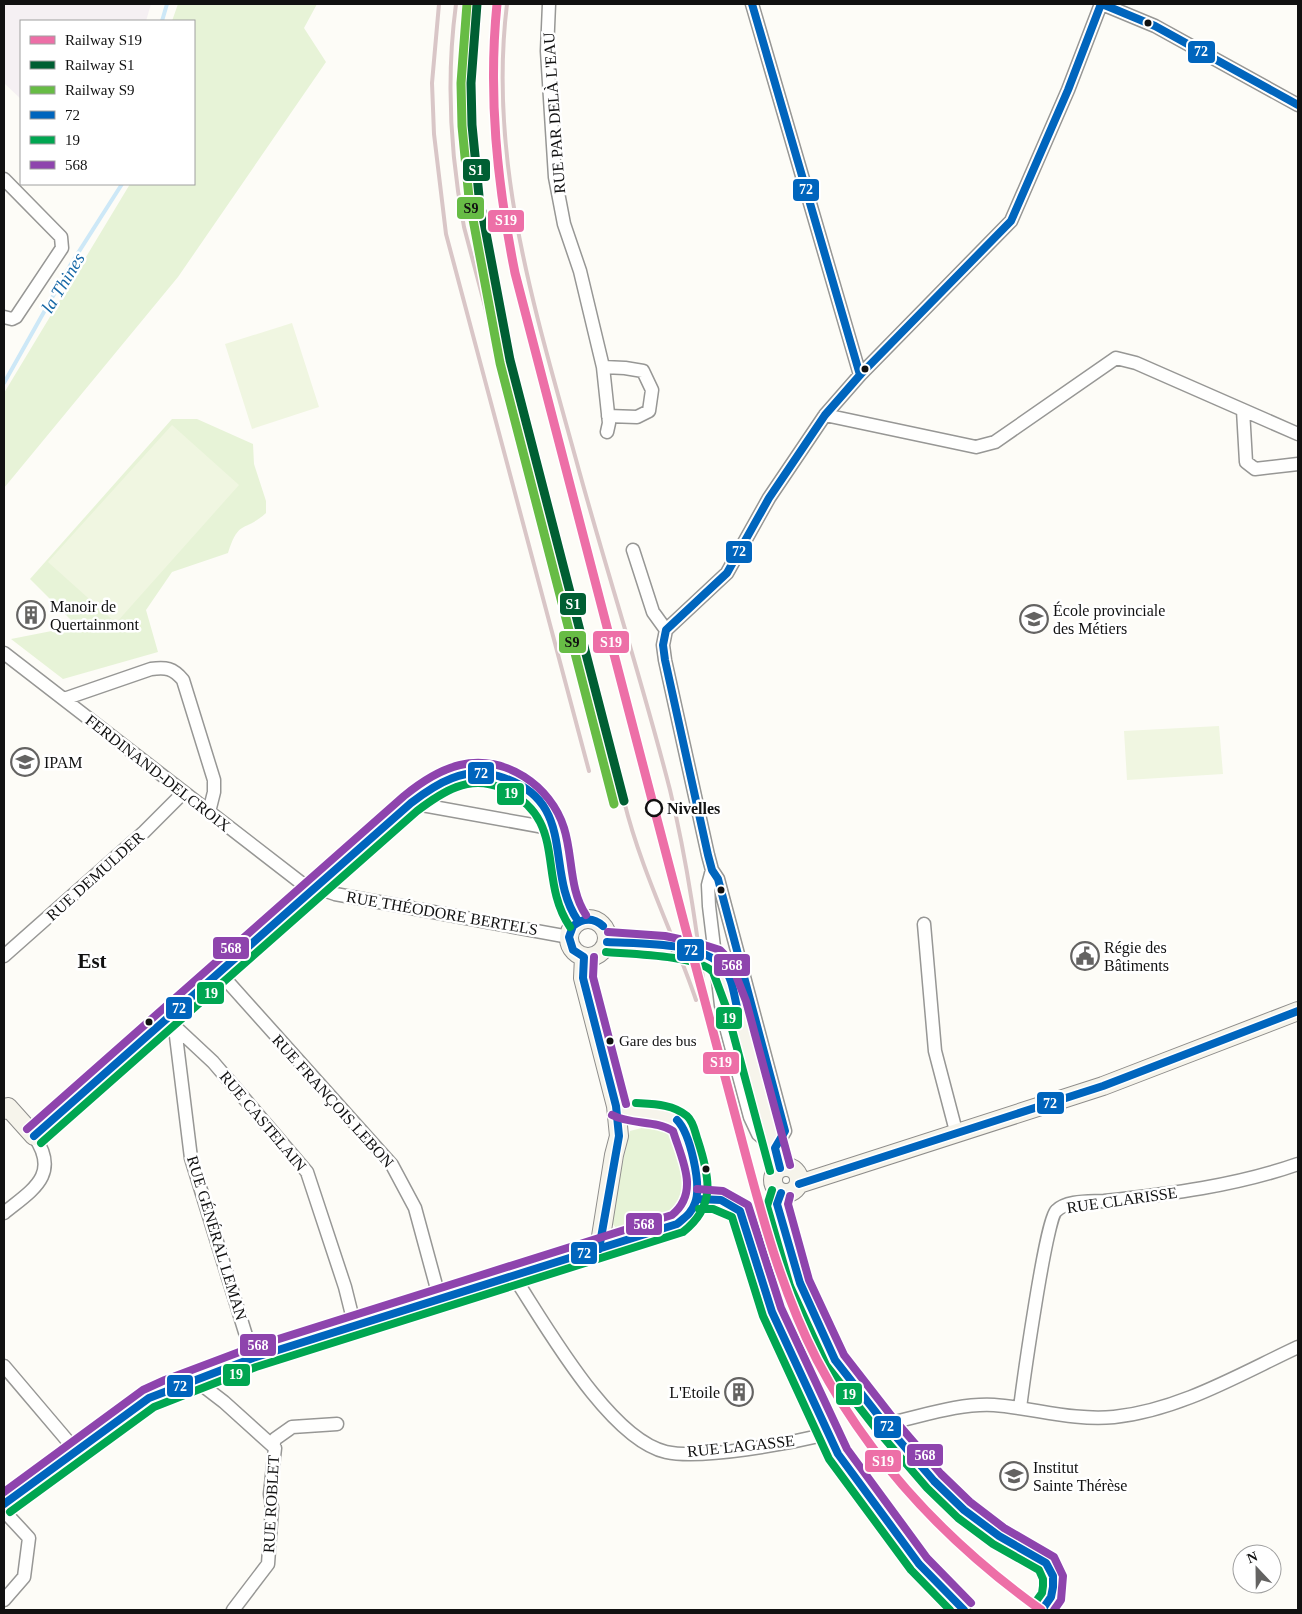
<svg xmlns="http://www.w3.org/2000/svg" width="1302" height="1614" viewBox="0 0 1302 1614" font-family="'Times New Roman',serif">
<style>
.industrial{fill:#f5f0f3}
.green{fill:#e7f3d7}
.pitch{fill:#f0f6e1}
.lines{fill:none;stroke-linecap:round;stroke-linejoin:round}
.stream{stroke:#cde8f7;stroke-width:4}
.secondary-tunnel{stroke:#dad9d4;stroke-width:18;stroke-dasharray:18 9;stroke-linecap:butt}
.street-casing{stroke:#979795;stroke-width:15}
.secondary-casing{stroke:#8e8d8b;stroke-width:20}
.street{stroke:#fffffe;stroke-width:12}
.secondary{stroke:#f6f4eb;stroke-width:18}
.rail{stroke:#d9c6c7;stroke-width:4}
.bus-1-casing{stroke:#fff;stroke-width:11}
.bus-2-casing{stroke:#fff;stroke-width:11}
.bus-3-casing{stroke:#fff;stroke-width:11}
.bus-1{stroke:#0065bd;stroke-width:8}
.bus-2{stroke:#00a651;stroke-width:8}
.bus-3{stroke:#8e44ad;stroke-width:8}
.rail-1-casing{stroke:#fff;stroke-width:12}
.rail-2-casing{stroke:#fff;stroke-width:12}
.rail-3-casing{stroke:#fff;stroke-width:12}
.rail-1{stroke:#ed6fa7;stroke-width:9}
.rail-2{stroke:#005f33;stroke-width:9}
.rail-3{stroke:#67bc45;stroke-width:9}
.bus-dot{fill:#111;stroke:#fff;stroke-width:2}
.stop-dot{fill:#fff;stroke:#111;stroke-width:2.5}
.labels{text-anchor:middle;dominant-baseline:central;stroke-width:5;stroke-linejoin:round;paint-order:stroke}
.bus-label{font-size:15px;fill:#111;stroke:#fff;text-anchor:start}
.street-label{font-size:16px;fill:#111;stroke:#fff}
.poi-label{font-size:16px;fill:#111;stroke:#fff;text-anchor:start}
.stop-label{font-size:16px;font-weight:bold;fill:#111;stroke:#fff;text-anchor:start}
.water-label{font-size:18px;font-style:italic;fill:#1768a6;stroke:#fff}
.district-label{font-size:21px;font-weight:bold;fill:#111;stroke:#fff}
.line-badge{stroke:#fff;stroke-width:2}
.badge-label{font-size:14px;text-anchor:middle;font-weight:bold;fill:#fff}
.pale-badge-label{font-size:14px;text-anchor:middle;font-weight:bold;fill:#111}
</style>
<rect width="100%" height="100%" fill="#fdfcf7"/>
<path class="industrial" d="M4,4h147l-5,17h-125v78l-17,-16z"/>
<path class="green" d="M178,4h139l-13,24 22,34 -148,215 -174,211v-95l126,-209h64v-163h-22z
M172,419h25l56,25 1,20 12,37v12c-22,20 -27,5 -38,40l-56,19 -26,38 12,42 -95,27 -52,-40 66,-13 -47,-47z
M657,1124l17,11 18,67 -6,10 -67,19 -10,-11 21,-89z"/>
<path class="pitch" d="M292,323l27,84 -67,22 -27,-85z
M172,425l67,60 -123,138 -68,-61z
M1219,726l4,48 -96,6 -3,-49z"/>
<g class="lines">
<path class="stream" d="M162,21l5,-17
M4,383l67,-119 51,-80"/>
<path class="secondary-tunnel" d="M664,946l43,10 15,10"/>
<defs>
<path id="street" d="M549,4l-2,47 8,126 9,47 16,47 23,96 6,56 -2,9
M752,4l108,371
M1102,4l53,22 143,79
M4,179l57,58 1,11 -46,69 -4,2 -8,-2
M603,367l22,1 18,3 9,19 -3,21 -12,6 -29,-1
M1243,410l3,52 9,7 43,-5
M825,415l151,32 19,-5 121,-84 20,5 162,71
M633,550l20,62 13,18
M4,653l296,229 35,12 234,43
M64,699l87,-30c15,-2 22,-1 32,11l31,100v12l-5,20
M411,803l144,26
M712,870l-4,15 1,21 12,99 6,26 23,86 8,17 17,14 10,-17 -67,-252 -6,-9 -4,-15 -43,-195 -2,-15 3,-15 61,-57 42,-75 56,-83 35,-40 151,-154 57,-131 33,-86
M924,924l11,127 22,84
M4,956l140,-124 39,-39
M220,973l172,192 23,43 25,92
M168,1020l45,42 94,110 38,115 10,40
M175,1028l16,130 62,200
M781,1193l-4,11c12,52 31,111 59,156 10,18 24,33 37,49 26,32 53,64 83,93 13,12 27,23 42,33 23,16 75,29 49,67
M698,1199c17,-3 29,3 42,12l32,101 66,142 81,110 45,46
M4,1213c28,-23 57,-38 30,-77
M514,1277c31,47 95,162 152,175 36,8 124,-9 162,-18
M4,1366l73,86
M194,1379l30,23 51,46 -5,46 2,14 -4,56 -35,46
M1020,1408c3,-24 26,-189 36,-197 11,-11 34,-9 48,-10 66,-7 131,-15 194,-37
M885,1424c35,-7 72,-21 109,-19 40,3 79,16 120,12 66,-7 126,-43 184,-70
M273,1446l2,-7 17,-12 45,-3
M4,1511l25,27 -5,39 -20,23"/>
<path id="secondary" d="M569 938a19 19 0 1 1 38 0a19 19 0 1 1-38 0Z
M607,942l57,4
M584,957l-1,21 33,128 3,30 -5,19 -15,94
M722,966l14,38 44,164
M4,1110l4,-3 26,29 377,-333c26,-21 55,-39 90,-26 56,20 54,54 63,105 3,15 5,27 14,39
M773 1180a13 13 0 1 1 26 0a13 13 0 1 1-26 0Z
M799,1184l304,-98 195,-75
M4,1504l145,-106 19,-9 85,-31 424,-134c38,-22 14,-66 5,-99 -13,-12 -31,-9 -47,-12 -6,-1 -13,-4 -19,-7"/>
</defs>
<use href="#street" class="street-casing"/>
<use href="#secondary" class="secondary-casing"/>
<use href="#street" class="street"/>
<use href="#secondary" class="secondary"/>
<path class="rail" d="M439,4l-7,79 2,51 12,100 143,537
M456,4c-10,75 -6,149 8,223l143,540
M507,4c-20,162 31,316 73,470 29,105 63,210 90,316 18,74 28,150 38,226
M624,801c17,69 49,132 72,199"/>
<defs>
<path id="bus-1" d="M752,4l108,371
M1102,4l53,22 143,79
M607,942c31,2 94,-1 116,25 10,11 11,30 15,44
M34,1136l377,-333c26,-20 54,-37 87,-27 82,24 45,94 80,145
M780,1168l-5,-20 10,-17 -67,-252 -6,-9 -4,-15 -43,-195 -2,-15 3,-15 61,-57 42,-75 56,-83 35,-40 151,-154 57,-131 33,-86
M799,1184l304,-98 195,-75
M781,1193l-4,11 23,79 35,77 50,64 49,57 30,29 35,26 47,27 7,13v11l-2,10 -9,13
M698,1199l23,1 19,11 32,101 66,142 81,110 45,46
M599,1249l20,-113 -3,-30 -33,-128 1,-21 -11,-7 -4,-13 4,-11c10,-8 20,-9 30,0
M4,1504l145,-106 104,-40 424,-134c7,-6 15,-11 18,-21 7,-18 -5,-70 -18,-83"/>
<path id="bus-2" d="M606,952c24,2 91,3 107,20l13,35 44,164
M41,1143l376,-332c25,-19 52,-37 84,-23 69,30 35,89 69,139
M772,1190l-5,16 23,80 36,79 51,65 50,58 31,30 35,26 46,26 4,9v7l-1,7 -8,11
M699,1209h14l19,8 31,99 66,143 82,111 39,40
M10,1512l144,-105 102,-40 427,-135c33,-26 27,-54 15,-91 -3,-8 -4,-19 -11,-25 -14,-12 -34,-12 -51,-13"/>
<path id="bus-3" d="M608,932l57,4 33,7 22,7 10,10 16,41 44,164
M594,957l-1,20 33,127
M27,1129l377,-333c17,-14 35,-26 56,-31 45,-11 91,21 104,63 9,28 5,62 22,87
M697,1189l26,2 25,14 33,103 66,141 80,109 44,45
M790,1196l-2,8 21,76 35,75 49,63 48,56 29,28 34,26 50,29 9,19 -2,24 -7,10
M4,1492l139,-102 22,-10 85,-32 422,-133c28,-23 10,-55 1,-84 -17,-11 -42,-6 -61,-16"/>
</defs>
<use href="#bus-1" class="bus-1-casing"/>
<use href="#bus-2" class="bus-2-casing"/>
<use href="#bus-3" class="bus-3-casing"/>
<use href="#bus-1" class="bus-1"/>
<use href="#bus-2" class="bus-2"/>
<use href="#bus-3" class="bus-3"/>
<defs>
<path id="rail-1" d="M497,4c-9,91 0,179 18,269 56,219 114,438 171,657 18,69 36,138 55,207 20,76 40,153 76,223 53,101 132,184 224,250"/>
<path id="rail-2" d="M477,4l-6,79 1,42 7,71 31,164 114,441"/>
<path id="rail-3" d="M467,4l-6,79 1,43 7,72 31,165 114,441"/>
</defs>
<use href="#rail-1" class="rail-1-casing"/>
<use href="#rail-2" class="rail-2-casing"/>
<use href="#rail-3" class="rail-3-casing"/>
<use href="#rail-1" class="rail-1"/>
<use href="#rail-2" class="rail-2"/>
<use href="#rail-3" class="rail-3"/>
</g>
<defs>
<symbol id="building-ring" viewBox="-11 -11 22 22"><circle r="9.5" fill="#fff" stroke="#646362" stroke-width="1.5"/><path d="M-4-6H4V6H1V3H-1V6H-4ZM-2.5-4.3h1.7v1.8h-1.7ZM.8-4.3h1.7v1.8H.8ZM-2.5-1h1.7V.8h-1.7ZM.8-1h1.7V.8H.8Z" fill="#646362"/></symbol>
<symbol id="school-ring" viewBox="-11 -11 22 22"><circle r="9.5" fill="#fff" stroke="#646362" stroke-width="1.5"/><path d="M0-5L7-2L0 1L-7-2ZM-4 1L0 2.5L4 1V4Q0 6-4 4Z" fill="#646362"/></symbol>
<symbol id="civic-ring" viewBox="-11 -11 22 22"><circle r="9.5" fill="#fff" stroke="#646362" stroke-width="1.5"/><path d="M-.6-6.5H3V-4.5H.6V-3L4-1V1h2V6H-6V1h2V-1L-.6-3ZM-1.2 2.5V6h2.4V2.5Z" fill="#646362"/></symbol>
</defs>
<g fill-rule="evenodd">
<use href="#building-ring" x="15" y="599" width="32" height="32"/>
<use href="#school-ring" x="1018" y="603" width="32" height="32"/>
<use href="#school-ring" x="9" y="746" width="32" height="32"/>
<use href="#civic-ring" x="1069" y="940" width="32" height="32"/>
<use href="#building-ring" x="723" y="1376" width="32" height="32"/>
<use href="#school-ring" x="998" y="1460" width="32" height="32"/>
</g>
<g class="bus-dot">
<circle cx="1148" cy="23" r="4.5"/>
<circle cx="865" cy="369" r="4.5"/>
<circle cx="721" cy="890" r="4.5"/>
<circle cx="149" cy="1022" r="4.5"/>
<circle cx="610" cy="1041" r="4.5"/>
<circle cx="706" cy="1169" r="4.5"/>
</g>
<circle class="stop-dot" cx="654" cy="808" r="8"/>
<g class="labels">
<g class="bus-label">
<text x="619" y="1041">Gare des bus</text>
</g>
<g class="street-label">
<text transform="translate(554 113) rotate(-94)">RUE PAR DELÀ L'EAU</text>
<text transform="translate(158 773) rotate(38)">FERDINAND-DELCROIX</text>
<text transform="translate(95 876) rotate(-42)">RUE DEMULDER</text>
<text transform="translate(442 913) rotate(10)">RUE THÉODORE BERTELS</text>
<text transform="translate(333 1101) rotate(48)">RUE FRANÇOIS LEBON</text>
<text transform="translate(263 1121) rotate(50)">RUE CASTELAIN</text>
<text transform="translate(1122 1200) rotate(-8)">RUE CLARISSE</text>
<text transform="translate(217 1238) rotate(73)">RUE GÉNÉRAL LEMAN</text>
<text transform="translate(741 1446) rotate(-6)">RUE LAGASSE</text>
<text transform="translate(271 1504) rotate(-87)">RUE ROBLET</text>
</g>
<g class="poi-label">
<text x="50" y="606">Manoir de<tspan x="50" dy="18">Quertainmont</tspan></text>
<text x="1053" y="610">École provinciale<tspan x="1053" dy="18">des Métiers</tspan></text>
<text x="44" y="762">IPAM</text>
<text x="1104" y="947">Régie des<tspan x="1104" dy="18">Bâtiments</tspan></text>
<text x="720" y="1392" text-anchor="end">L'Etoile</text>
<text x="1033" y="1467">Institut<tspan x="1033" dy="18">Sainte Thérèse</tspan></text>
</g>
<g class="stop-label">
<text x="667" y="808">Nivelles</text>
</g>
<g class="water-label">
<text transform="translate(63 283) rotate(-59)">la Thines</text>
</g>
<g class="district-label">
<text x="92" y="961">Est</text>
</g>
</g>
<g class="line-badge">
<rect x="1187" y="40" width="29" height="24" rx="5" fill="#0065bd"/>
<rect x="462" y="158" width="29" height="24" rx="5" fill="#005f33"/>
<rect x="792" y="178" width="28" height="24" rx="5" fill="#0065bd"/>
<rect x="456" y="196" width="29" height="24" rx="5" fill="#67bc45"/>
<rect x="487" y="209" width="38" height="24" rx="5" fill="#ed6fa7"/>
<rect x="725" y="540" width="28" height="24" rx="5" fill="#0065bd"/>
<rect x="559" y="592" width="28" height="24" rx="5" fill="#005f33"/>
<rect x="592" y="630" width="38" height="24" rx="5" fill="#ed6fa7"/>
<rect x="558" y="630" width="29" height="24" rx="5" fill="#67bc45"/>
<rect x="467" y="761" width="28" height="24" rx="5" fill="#0065bd"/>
<rect x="496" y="782" width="29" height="24" rx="5" fill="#00a651"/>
<rect x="212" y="936" width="38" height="24" rx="5" fill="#8e44ad"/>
<rect x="676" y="938" width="29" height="24" rx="5" fill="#0065bd"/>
<rect x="713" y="953" width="38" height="24" rx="5" fill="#8e44ad"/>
<rect x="196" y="981" width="29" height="24" rx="5" fill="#00a651"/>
<rect x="165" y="996" width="28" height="24" rx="5" fill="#0065bd"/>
<rect x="715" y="1006" width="28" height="24" rx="5" fill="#00a651"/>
<rect x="702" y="1051" width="38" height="24" rx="5" fill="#ed6fa7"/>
<rect x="1036" y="1091" width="29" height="24" rx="5" fill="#0065bd"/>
<rect x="625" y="1212" width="38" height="24" rx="5" fill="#8e44ad"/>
<rect x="570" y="1241" width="28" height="24" rx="5" fill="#0065bd"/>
<rect x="239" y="1333" width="38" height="24" rx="5" fill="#8e44ad"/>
<rect x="222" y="1363" width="29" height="24" rx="5" fill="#00a651"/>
<rect x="166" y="1374" width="28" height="24" rx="5" fill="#0065bd"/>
<rect x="835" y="1382" width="28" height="24" rx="5" fill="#00a651"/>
<rect x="873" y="1415" width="29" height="24" rx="5" fill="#0065bd"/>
<rect x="906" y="1443" width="38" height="24" rx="5" fill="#8e44ad"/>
<rect x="864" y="1449" width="38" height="24" rx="5" fill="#ed6fa7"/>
</g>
<g class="badge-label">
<text x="1201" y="56">72</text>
<text x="476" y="175">S1</text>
<text x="806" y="194">72</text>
<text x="506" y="225">S19</text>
<text x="739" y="556">72</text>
<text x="573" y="609">S1</text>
<text x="611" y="647">S19</text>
<text x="481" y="778">72</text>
<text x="511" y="798">19</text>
<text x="231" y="953">568</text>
<text x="691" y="955">72</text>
<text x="732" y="970">568</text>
<text x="211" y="998">19</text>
<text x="179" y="1013">72</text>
<text x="729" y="1023">19</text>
<text x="721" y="1067">S19</text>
<text x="1050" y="1108">72</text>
<text x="644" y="1229">568</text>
<text x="584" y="1258">72</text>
<text x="258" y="1350">568</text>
<text x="236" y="1379">19</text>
<text x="180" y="1391">72</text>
<text x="849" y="1399">19</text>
<text x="887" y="1431">72</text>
<text x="925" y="1460">568</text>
<text x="883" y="1466">S19</text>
</g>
<g class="pale-badge-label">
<text x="471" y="213">S9</text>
<text x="572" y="647">S9</text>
</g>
<rect width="1302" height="1614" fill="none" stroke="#111111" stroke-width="10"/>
<rect x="20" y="20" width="175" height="165" fill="#ffffff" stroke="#a0a0a0"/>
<rect x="30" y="36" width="25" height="8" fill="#ed6fa7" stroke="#a0a0a0"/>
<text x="65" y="45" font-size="15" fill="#111111">Railway S19</text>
<rect x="30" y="61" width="25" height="8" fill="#005f33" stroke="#a0a0a0"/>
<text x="65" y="70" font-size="15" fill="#111111">Railway S1</text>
<rect x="30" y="86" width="25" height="8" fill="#67bc45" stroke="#a0a0a0"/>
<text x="65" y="95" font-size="15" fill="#111111">Railway S9</text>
<rect x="30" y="111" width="25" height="8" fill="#0065bd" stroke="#a0a0a0"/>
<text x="65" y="120" font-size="15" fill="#111111">72</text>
<rect x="30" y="136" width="25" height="8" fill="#00a651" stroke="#a0a0a0"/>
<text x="65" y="145" font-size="15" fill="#111111">19</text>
<rect x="30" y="161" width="25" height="8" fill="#8e44ad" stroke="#a0a0a0"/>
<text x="65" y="170" font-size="15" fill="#111111">568</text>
<g transform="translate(1257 1569) rotate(338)"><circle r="24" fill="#ffffff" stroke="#a0a0a0"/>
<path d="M0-4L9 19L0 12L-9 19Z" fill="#646362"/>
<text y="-8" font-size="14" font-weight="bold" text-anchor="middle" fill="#111111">N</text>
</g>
</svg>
